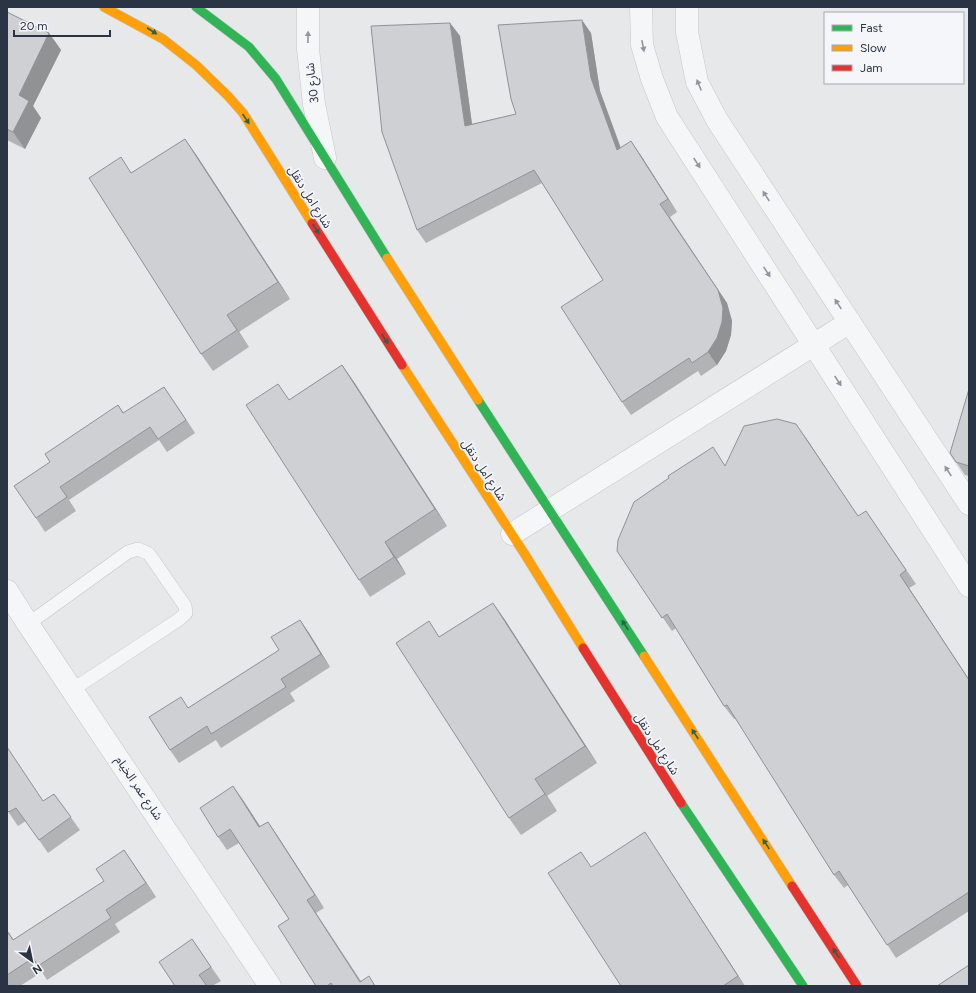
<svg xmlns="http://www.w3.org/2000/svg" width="976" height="993" viewBox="0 0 976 993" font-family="Figtree,'Noto Sans Arabic',sans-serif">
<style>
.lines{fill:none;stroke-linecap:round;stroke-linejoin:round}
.lane-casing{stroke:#c4c6c8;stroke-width:14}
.street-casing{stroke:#c4c6c8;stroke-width:23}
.fast-casing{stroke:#c4c6c8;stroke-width:10}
.slow-casing{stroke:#c4c6c8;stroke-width:10}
.jam-casing{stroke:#c4c6c8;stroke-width:10}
.lane{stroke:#f5f6f7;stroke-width:13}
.street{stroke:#f5f6f7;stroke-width:22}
.fast{stroke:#30b455;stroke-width:9}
.slow{stroke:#ff9f0a;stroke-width:9}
.jam{stroke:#e5322d;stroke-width:9}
.wall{fill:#b1b3b5}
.shaded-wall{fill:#909294}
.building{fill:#ced0d3;stroke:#909294}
.oneway{fill:#2d614b}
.oneway2{fill:#90959e}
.labels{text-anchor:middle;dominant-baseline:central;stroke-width:3.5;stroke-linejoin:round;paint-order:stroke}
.street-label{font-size:12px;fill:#2b3445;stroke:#f4f6f9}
</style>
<rect width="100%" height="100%" fill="#e6e8ea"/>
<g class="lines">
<defs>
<path id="lane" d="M28,624l100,-72 10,-3 11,5 36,52 1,7 -8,7 -106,70"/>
<path id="street" d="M308,7v42l6,55 11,54
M641,7l1,38 10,34 15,38 302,469
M687,7v25l10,50 20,38 252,384
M512,534l338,-212
M7,591l21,33 242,362"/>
<path id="fast" d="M196,7l53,40 27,32 111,179
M478,400l166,256
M681,803l122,183"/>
<path id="slow" d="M104,7l59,32 33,26 32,31 15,17 69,110
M387,258l91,142
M402,365l122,188 59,95
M644,656l148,230"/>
<path id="jam" d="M312,223l90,142
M583,648l98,155
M792,886l65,100"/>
</defs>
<use href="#lane" class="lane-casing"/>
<use href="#street" class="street-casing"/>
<use href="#fast" class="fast-casing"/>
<use href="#slow" class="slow-casing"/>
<use href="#jam" class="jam-casing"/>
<use href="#lane" class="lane"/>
<use href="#street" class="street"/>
<use href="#fast" class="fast"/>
<use href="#slow" class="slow"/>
<use href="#jam" class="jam"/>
</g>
<path class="wall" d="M7,12l42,21 12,17 -28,56 8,12 -16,31 -18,-9z
M450,23l10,13 12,88 44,-10 75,-81 9,58 21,57 19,6 37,58 -7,5 57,86 5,18 -1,14 -5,16 -9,14 -16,11 -3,-5 -67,44 -9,-13 -19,-122 -61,-97 -116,60 -9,-13z
M185,139l12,17 93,143 -51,33 10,15 -36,24 -12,-17 -69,-181z
M342,365l12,17 93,144 -50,33 9,15 -36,23 -11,-17 -70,-180z
M164,387l31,46 -28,19 -8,-12 -90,60 7,11 -31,21 -9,-14 14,-56 68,-57 6,8z
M969,389v87l-4,-1 -15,-22z
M806,438l52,78 8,-5 50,73 -7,4 60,91v232l-73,47 -48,-73 -4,3 -10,-13 -98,-157 -2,1 -10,-13 -48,-78 -4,3 -55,-80 108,-86z
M493,603l12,17 92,143 -50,33 10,15 -36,24 -12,-17 -70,-181z
M300,620l9,13 21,34 -40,26 5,8 -74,47 -5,-8 -37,23 -9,-13 18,-42 91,-58z
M233,786l27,41 8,-5 9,13 47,73 -8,5 45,68 15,5h-60l-27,-67 -50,-76 -12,7 -9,-13z
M54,794l26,36 -32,23 -22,-32 -8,5 -11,-16 37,-9z
M656,849l89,137h-124l-30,-119z
M133,863l23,34 -41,27 5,8 -73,48 -5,-8 -22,14h-13v-56l7,10z
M192,939l29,42 -9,5h-37z"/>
<path class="shaded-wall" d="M582,20l9,13 9,58 26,72 -9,-13 -26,-72z
M450,23l10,13 14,103 -9,-13z
M49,33l12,17 -28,56 8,12 -16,31 -12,-17 6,-37z
M185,139l12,17 93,143 -12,-17z
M631,141l9,13 37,58 -9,-13z
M660,204l67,99 5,18 -1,14 -5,16 -9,14 -9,-13z
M227,315l12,17 10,15 -12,-17z
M342,365l12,17 93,144 -12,-17z
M164,387l9,13 22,33 -9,-13z
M796,424l10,14 61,92 -9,-14z
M385,542l12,17 9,15 -12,-17z
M900,575l9,13 60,92z
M493,603l12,17 92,143 -12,-17z
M300,620l9,13 21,34 -9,-13z
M535,779l12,17 10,15 -12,-17z
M233,786l10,14 26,40 -10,-13z
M268,822l9,13 47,73 -9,-13z
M645,832l11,17 89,137 -7,-10z
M124,850l9,13 23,34 -10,-14z
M307,900l9,13 48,73z"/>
<path class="building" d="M7,12l42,21 -30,62 10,6 -16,31 -6,-3z
M582,20l9,58 26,72 14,-9 37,58 -8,5 58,86 5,18 -1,14 -5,16 -9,14 -16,11 -3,-5 -67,44 -61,-95 42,-27 -69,-110 -117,60 -35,-98 -11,-106 79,-3 15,103 51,-12 -5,-15 -13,-74z
M185,139l93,143 -51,33 10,15 -36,24 -112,-176 32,-21 10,16z
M342,365l93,144 -50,33 9,15 -35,23 -113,-175 32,-21 11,16z
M164,387l22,33 -28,19 -8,-12 -90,60 7,10 -31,21 -22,-32 36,-24 -5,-8 73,-49 5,8z
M969,389v77l-13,-4 -6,-9z
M777,419l19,5 62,92 8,-5 40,59 -6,5 69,105v212l-82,53 -48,-74 -5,4 -107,-170 -3,1 -57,-92 -5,4 -45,-67 1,-11 16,-38 35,-24 -1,-2 45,-29 12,19 19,-40z
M493,603l92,143 -50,33 10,15 -36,24 -113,-175 33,-22 10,16z
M300,620l21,34 -40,25 5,8 -75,47 -4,-8 -37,24 -21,-33 32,-20 7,11 91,-58 -8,-13z
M7,747l36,54 11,-7 17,23 -32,23 -23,-32 -7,4 -2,-2z
M233,786l26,41 9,-5 47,73 -8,5 53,82 9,-6 6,10h-42l-2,-3 -4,3h-11l-38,-60 11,-7 -59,-90 -12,8 -18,-29z
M645,832l93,144 -15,10h-102l-73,-113 33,-21 10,15z
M124,850l22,33 -40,27 5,8 -73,48 -5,-8 -26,17v-44l6,9 91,-59 -8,-12z
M192,939l19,28 -12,8 8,11h-32l-16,-24z
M969,965v21h-32z"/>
<defs><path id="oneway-solid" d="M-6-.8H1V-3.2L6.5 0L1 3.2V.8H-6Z"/></defs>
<g class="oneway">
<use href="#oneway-solid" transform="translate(152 31) rotate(33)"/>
<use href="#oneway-solid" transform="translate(246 119) rotate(56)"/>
<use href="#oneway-solid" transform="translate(316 229) rotate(58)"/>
<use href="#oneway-solid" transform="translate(385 339) rotate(57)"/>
<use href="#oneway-solid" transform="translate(625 625) rotate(-123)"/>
<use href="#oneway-solid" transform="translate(695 734) rotate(-123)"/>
<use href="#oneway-solid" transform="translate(766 844) rotate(-123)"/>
<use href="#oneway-solid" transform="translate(836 953) rotate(-123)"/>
</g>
<g class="oneway2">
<use href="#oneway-solid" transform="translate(308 37) rotate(-89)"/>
<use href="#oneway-solid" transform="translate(643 46) rotate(79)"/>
<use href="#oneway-solid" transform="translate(699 85) rotate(-112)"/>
<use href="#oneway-solid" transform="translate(697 163) rotate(57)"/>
<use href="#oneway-solid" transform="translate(766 196) rotate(-123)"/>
<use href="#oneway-solid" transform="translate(767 272) rotate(57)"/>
<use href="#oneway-solid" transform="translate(838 304) rotate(-123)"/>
<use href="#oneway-solid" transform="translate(838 381) rotate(57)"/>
<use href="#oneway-solid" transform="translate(948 471) rotate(-123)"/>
</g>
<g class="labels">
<g class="street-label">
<text transform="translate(312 83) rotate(-97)">شارع 30</text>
<text transform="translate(310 197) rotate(58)">شارع امل دنقل</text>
<text transform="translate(484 470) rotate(57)">شارع امل دنقل</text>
<text transform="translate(657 744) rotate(57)">شارع امل دنقل</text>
<text transform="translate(139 788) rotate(56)">شارع عمر الخيام</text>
</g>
</g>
<rect width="976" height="993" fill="none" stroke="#2b3445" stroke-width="16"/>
<rect x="824" y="12" width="140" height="72" fill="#f4f6f9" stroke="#a4a8b1"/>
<rect x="832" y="25" width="20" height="6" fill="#30b455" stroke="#a4a8b1"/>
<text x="860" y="32" font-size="12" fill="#2b3445">Fast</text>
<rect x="832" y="45" width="20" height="6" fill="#ff9f0a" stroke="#a4a8b1"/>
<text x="860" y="52" font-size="12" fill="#2b3445">Slow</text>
<rect x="832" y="65" width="20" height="6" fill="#e5322d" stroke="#a4a8b1"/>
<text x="860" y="72" font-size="12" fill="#2b3445">Jam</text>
<g transform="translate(32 961) rotate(147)" stroke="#f4f6f9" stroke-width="3" paint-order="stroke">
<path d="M0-3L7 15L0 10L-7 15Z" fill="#2b3445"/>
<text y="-6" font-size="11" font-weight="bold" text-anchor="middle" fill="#2b3445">N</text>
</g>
<path d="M14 30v6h96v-6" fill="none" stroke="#2b3445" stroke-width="2"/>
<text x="20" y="30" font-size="12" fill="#2b3445" stroke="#f4f6f9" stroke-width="3" paint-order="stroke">20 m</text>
</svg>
